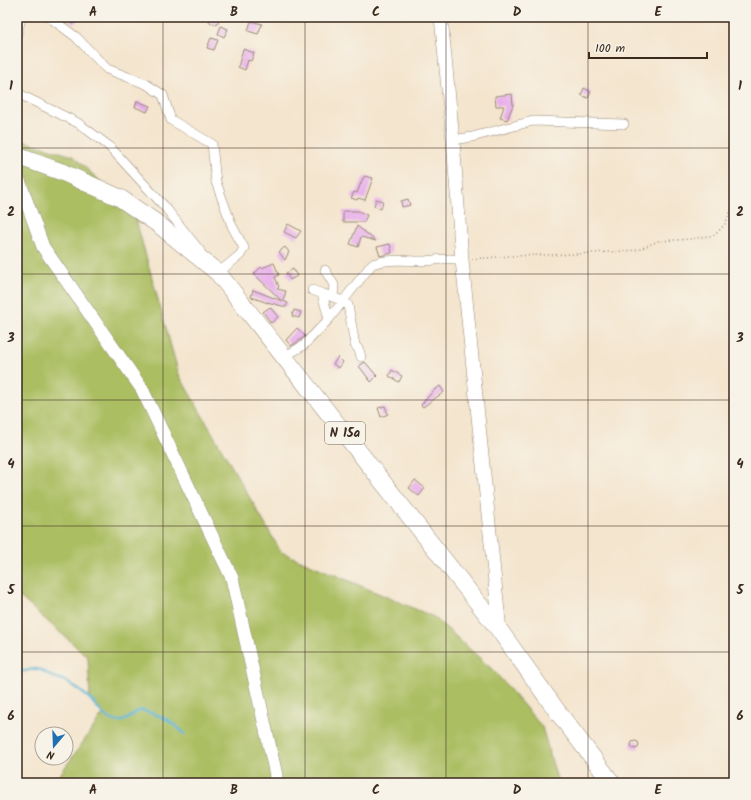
<svg xmlns="http://www.w3.org/2000/svg" width="751" height="800" viewBox="0 0 751 800" font-family="Kalam,sans-serif">
<style>
.green{fill:#abbe62;stroke:#737440}
.lines{fill:none;stroke-linecap:round;stroke-linejoin:round}
.stream{stroke:#56b3d4;stroke-width:2.5}
.building{fill:#e7abeb}
.street-casing{stroke:#988876;stroke-width:10}
.secondary-casing{stroke:#988876;stroke-width:14}
.highway-casing{stroke:#988876;stroke-width:18}
.path{stroke:#988876;stroke-width:1.5;stroke-dasharray:1 3;stroke-linecap:butt}
.street{stroke:#fff;stroke-width:9}
.secondary{stroke:#fff;stroke-width:13}
.highway{stroke:#fff;stroke-width:17}
.grid{fill:none;stroke:#3b2a1e;stroke-width:1;stroke-opacity:0.55}
.labels{text-anchor:middle;dominant-baseline:central;stroke-width:3;stroke-linejoin:round;paint-order:stroke}
.shield{fill:#f7f3e8;stroke:#73665b;stroke-width:1}
.shield-label{font-size:13px;font-weight:bold;fill:#3b2a1e}
.neatline{fill:none;stroke:#3b2a1e;stroke-width:1.5}
.grid-label{font-size:13px;text-anchor:middle;font-weight:bold;fill:#3b2a1e}
</style>
<rect width="100%" height="100%" fill="#f7f3e8"/>
<filter id="ink" filterUnits="userSpaceOnUse"><feTurbulence type="fractalNoise" baseFrequency=".025" numOctaves="2"/><feDisplacementMap in="SourceGraphic" scale="8" xChannelSelector="R" yChannelSelector="G"/><feConvolveMatrix kernelMatrix="1 2 1 2 8 2 1 2 1" color-interpolation-filters="sRGB"/></filter>
<filter id="wash" filterUnits="userSpaceOnUse"><feTurbulence type="fractalNoise" baseFrequency=".012" numOctaves="4" result="noise"/><feDisplacementMap in="SourceGraphic" scale="16" xChannelSelector="R" yChannelSelector="G"/><feGaussianBlur stdDeviation="0.9" result="paint"/><feColorMatrix in="noise" values="0 0 0 0 0 0 0 0 0 0 0 0 0 0 0 0 0 1.4 0 .05"/><feComposite in="paint" operator="in"/></filter>
<g filter="url(#wash)">
<rect width="100%" height="100%" fill="#f4e5ce"/>
<path class="green" d="M17,139l56,17 61,57 45,162 102,177 153,65 60,54 48,56 16,56h-504l49,-69 -13,-15 -2,-42 -67,-59 -4,-1z"/>
<g class="lines">
<path class="stream" d="M17,671c8,2 11,-2 18,-2 7,-1 10,4 16,7 4,2 10,3 14,5 7,4 20,13 25,18 8,8 14,20 25,22 14,3 17,-10 27,-11 21,6 27,9 43,24"/>
</g>
<g id="blocks">
<path class="building" d="M67,17h8l3,3 -5,4z
M211,17h9l-3,8 -8,-3z
M251,21l11,3 -4,10 -10,-3z
M221,26l7,3 -4,8 -6,-3z
M211,38l7,2 -4,10 -7,-2z
M243,49l11,4 -3,8 -3,-1 -3,10 -7,-3z
M584,88l7,4 -3,6 -7,-3z
M512,94l1,11 -6,15 -7,-2 4,-12h-8l-1,-10z
M137,101l13,5 -3,6 -12,-5z
M365,176l8,2 -8,22 -7,-2 -1,2 -6,-2 3,-6 3,1 6,-15h1z
M376,199l7,2 -2,8 -7,-3z
M408,199l2,6 -8,2 -1,-6z
M343,211h15l9,4 -3,7h-21z
M288,224l13,7 -5,7 -12,-6z
M357,226l19,15 -15,-4 -3,10 -8,-3z
M390,244l2,9 -12,3 -3,-9z
M285,247l4,5 -4,8 -6,-8z
M274,263l5,12 -4,2 4,10 -2,2 9,2 -3,10 5,2 -2,4 -19,-5 1,1 -17,-6 2,-7 29,11 -28,-27 7,-7 1,1z
M293,269l4,7 -7,4 -4,-7z
M270,307l8,10 -7,6 -8,-11z
M294,310l7,2 -2,6 -7,-2z
M297,328l8,8 -5,4 -9,6 -5,-6z
M338,357l5,5 -4,6 -6,-4z
M365,362l12,14 -6,6 -12,-16z
M392,370l10,6 -3,6 -10,-6z
M440,386l4,6 -21,15 -2,-2 12,-14z
M385,406l3,8 -7,3 -3,-9z
M415,480l10,8 -6,8 -10,-8z
M631 745a4 4 0 1 1 8 0a4 4 0 1 1-8 0Z"/>
</g>
</g>
<g filter="url(#ink)">
<use href="#blocks" fill-opacity="0" stroke="#988876" stroke-width="1"/>
<g class="lines">
<defs>
<path id="street" d="M49,17l27,20 31,32 39,15 17,11 8,25 41,24 4,38 16,44 12,22 -4,7 -22,18 -1,-1
M17,35l4,-18
M17,93l61,30 31,23 56,61 35,44
M453,140l19,-3 61,-16 91,3
M325,270l9,15 -1,11
M312,290c12,5 25,6 36,15l7,40 4,5 2,7
M322,294l7,25
M284,357l20,-12 25,-26 43,-55c17,-6 35,-3 53,-3 12,-1 24,-4 37,-1"/>
<path id="secondary" d="M441,17l12,123 9,120 38,371
M17,175l26,72 99,142 90,189 44,197 -1,8"/>
<path id="highway" d="M17,156l45,16 58,26 38,26 60,49 282,358 57,80 55,72"/>
</defs>
<use href="#street" class="street-casing"/>
<use href="#secondary" class="secondary-casing"/>
<use href="#highway" class="highway-casing"/>
<path class="path" d="M472,259l38,-3 68,-2 60,-4 20,-9 32,-2 25,-4 10,-11 9,-20"/>
<use href="#street" class="street"/>
<use href="#secondary" class="secondary"/>
<use href="#highway" class="highway"/>
</g>
</g>
<path class="grid" d="M163,17v766M305,17v766M446,17v766M588,17v766M17,148h717M17,274h717M17,400h717M17,526h717M17,652h717"/>
<g class="labels">
<rect class="shield" x="325" y="422" width="40" height="22" rx="3"/>
<g class="shield-label">
<text x="345" y="433">N 15a</text>
</g>
</g>
<rect width="751" height="800" fill="none" stroke="#f7f3e8" stroke-width="44"/>
<g transform="translate(54 746) rotate(199)"><circle r="19" fill="#f7f3e8" stroke="#aca397"/>
<path d="M0-3L7 15L0 10L-7 15Z" fill="#1f6fb2"/>
<text y="-6" font-size="11" font-weight="bold" text-anchor="middle" fill="#3b2a1e">N</text>
</g>
<path d="M589 52v6h118v-6" fill="none" stroke="#3b2a1e" stroke-width="2"/>
<text x="595" y="52" font-size="12" fill="#3b2a1e" stroke="#f7f3e8" stroke-width="3" paint-order="stroke">100 m</text>
<rect x="22" y="22" width="707" height="756" class="neatline"/>
<g class="grid-label">
<text x="93" y="16">A</text>
<text x="234" y="16">B</text>
<text x="376" y="16">C</text>
<text x="517" y="16">D</text>
<text x="658" y="16">E</text>
<text x="11" y="90">1</text>
<text x="740" y="90">1</text>
<text x="11" y="216">2</text>
<text x="740" y="216">2</text>
<text x="11" y="342">3</text>
<text x="740" y="342">3</text>
<text x="11" y="468">4</text>
<text x="740" y="468">4</text>
<text x="11" y="594">5</text>
<text x="740" y="594">5</text>
<text x="11" y="720">6</text>
<text x="740" y="720">6</text>
<text x="93" y="794">A</text>
<text x="234" y="794">B</text>
<text x="376" y="794">C</text>
<text x="517" y="794">D</text>
<text x="658" y="794">E</text>
</g>
</svg>
